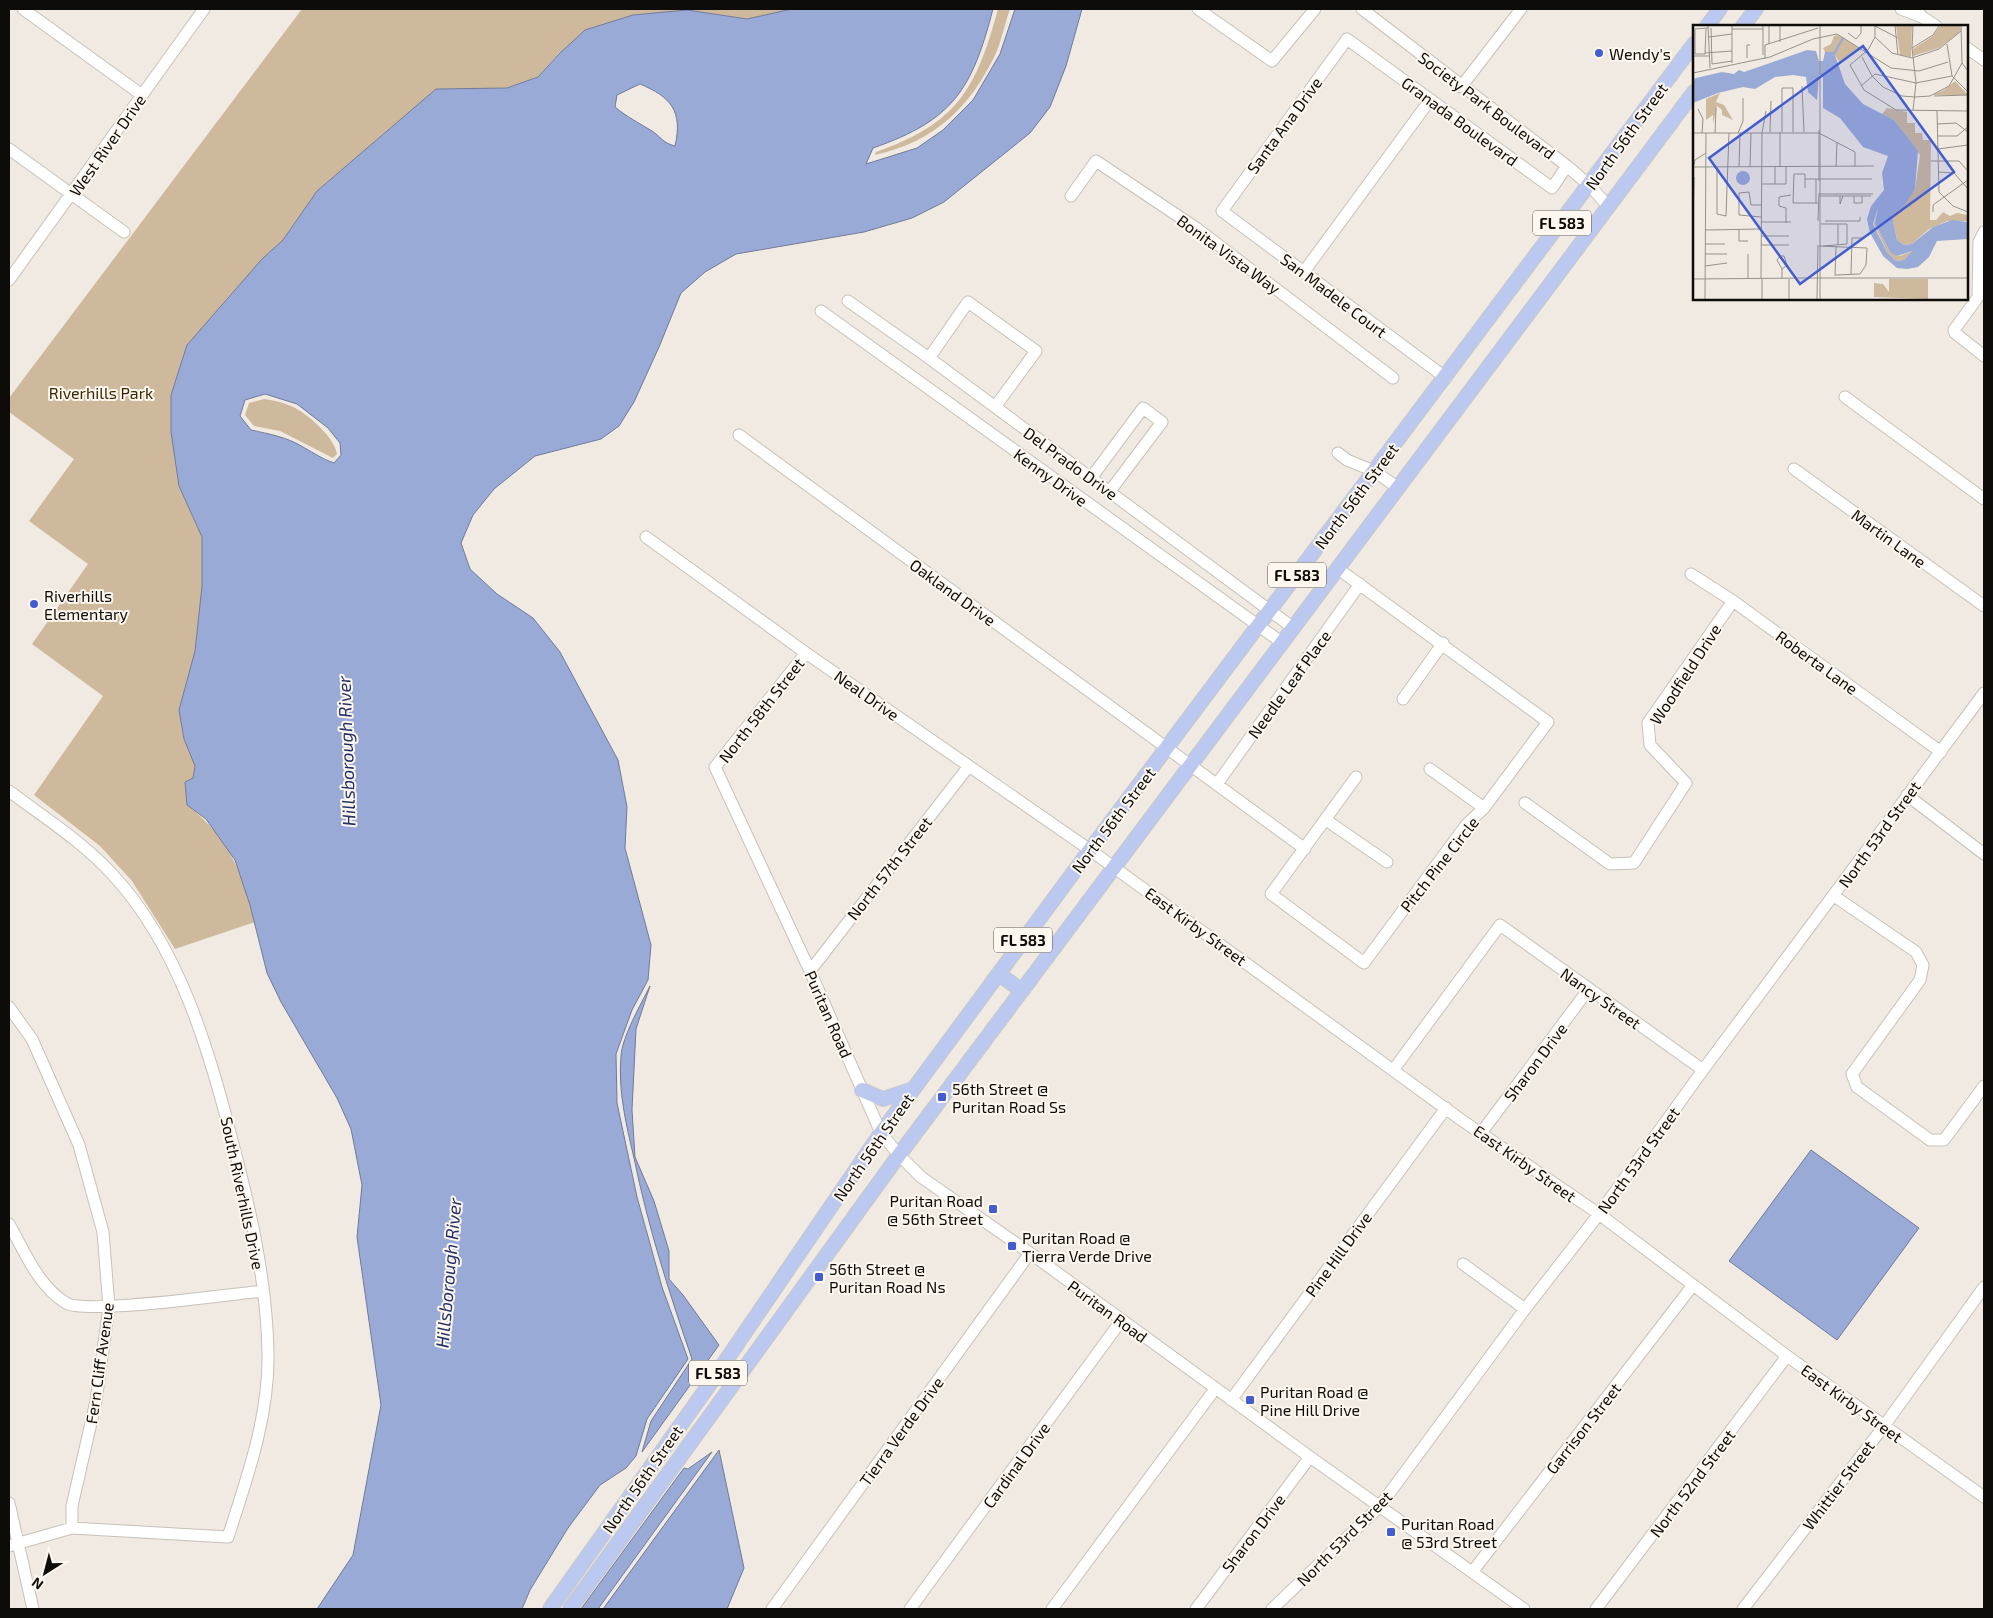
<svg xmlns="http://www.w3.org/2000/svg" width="1993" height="1618" viewBox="0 0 1993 1618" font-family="'Exo 2',sans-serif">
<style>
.green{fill:#ceb99d}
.water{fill:#9aaad7;stroke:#707b99;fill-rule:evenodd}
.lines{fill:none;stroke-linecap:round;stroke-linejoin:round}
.minor-casing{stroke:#c7c1b9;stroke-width:13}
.major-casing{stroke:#cacac9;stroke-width:16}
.minor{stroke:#fff;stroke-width:11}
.major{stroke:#bbc8ef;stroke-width:14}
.poi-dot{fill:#425dd0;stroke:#fdf7ef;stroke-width:2}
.labels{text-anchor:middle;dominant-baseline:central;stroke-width:4;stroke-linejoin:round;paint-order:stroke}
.shield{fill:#fdf7ef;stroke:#56524e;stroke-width:1}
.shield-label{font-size:15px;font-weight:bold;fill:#0e0c09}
.poi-label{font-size:16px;fill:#0e0c09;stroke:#fdf7ef;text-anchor:start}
.street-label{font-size:16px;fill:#0e0c09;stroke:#fdf7ef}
.park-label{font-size:16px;fill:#3b2602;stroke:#fdf7ef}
.water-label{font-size:18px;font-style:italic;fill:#223067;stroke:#fdf7ef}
.inset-river{fill:none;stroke:#9aaad7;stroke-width:2.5}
.inset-road{fill:none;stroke:#96918b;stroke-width:1}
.view{fill:#425dd0;fill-opacity:0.15;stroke:#425dd0;stroke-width:2.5}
.inset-edge{fill:none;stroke:#0e0c09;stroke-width:2.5}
</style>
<rect width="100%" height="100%" fill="#f0eae2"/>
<path class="green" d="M302,9h490l-45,10 -60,-9 -128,43 -21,24 -31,11 -71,1 -119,102 -34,49 -21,19 -75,86 -16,50v37l8,54 23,51v49l-7,65 -16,59 5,29 11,27 -2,12 -8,4 2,23c42,32 55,67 68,117l-80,27 -43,-68 -32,-35 -66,-51 69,-99 -71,-52 56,-80 -59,-43 45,-62 -65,-47v-14z
M998,9h12c-5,14 -8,30 -14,44 -25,54 -62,89 -121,102l1,-3c82,-29 100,-63 122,-143z
M264,399c9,1 22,4 31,9 14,7 40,30 42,46l-4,4 -53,-27 -26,-5 -9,-11 4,-12z"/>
<path class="water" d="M792,9h201c-21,80 -39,111 -120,139l-7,16 51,-16 26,-18 30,-30 27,-46 15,-45h67l-16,57 -16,41 -20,26 -86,69 -32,16 -48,14 -128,22 -31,18 -24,21 -22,54 -25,55 -15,24 -18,13 -66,17 -41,33 -21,26 -12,28 9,26 27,25 36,24 27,34 58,108 9,47 -2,41 26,97 -3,35 -16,30 -16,44 1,49 20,94 25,90 26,72 -41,60 -11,37 -10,12 -26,17 -32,43 -38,62 -8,19h-205l36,-54 28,-150 -24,-168 5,-52 -11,-56 -14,-31 -56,-96 -14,-29 -17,-68 -15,-45 -29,-41 -19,-14 -2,-23 8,-4 2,-12 -11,-27 -5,-29 16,-59 7,-65v-49l-23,-51 -8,-54v-37l16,-50 75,-86 21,-19 34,-49 119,-102 71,-1 31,-11 21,-23 26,-24 48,-15 54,-5 60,9zM640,84c31,13 43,27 35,62 -12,-3 -14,-9 -23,-15 -13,-8 -25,-14 -37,-24l2,-12zM265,394l32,10 31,24 12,15 1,12 -7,8c-12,-4 -20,-10 -31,-16 -16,-10 -34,-13 -52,-17l-11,-14 5,-16z
M650,986l-14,43 -4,81 3,47 19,44 15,50v28l14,16 36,50 -77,107 9,-31 41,-62c-23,-67 -44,-132 -58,-201 -8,-34 -16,-67 -13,-102 1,-19 20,-52 29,-70z
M1811,1150l108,78 -82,112 -108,-79z
M719,1450l25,118 -17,41h-124z
M712,1452l-114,157h-17l103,-141 4,1z"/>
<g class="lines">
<defs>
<path id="minor" d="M23,9l119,86
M1198,9l74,52 43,-52
M1362,9l205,157 23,20 18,20
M1901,9l21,8
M1916,9l6,8 14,9
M1967,48l17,12
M1461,87l60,-78
M9,149l115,83
M1071,196l25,-35 100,67 197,150
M1984,232l-5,10 -1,55 -24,33 1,3 29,23
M1303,273l127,-173
M9,280l195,-271
M848,301l81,57 363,269
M821,311l460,331
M929,358l39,-56 68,49 -41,56
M1446,378l-224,-167 125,-172 205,149 15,-22
M1845,397l139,102
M739,435l566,414
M1338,453l9,7 27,11 23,16
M1794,469l190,137
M1091,478l52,-70 19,14 -52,69
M646,537l160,116 284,197 370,269 139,95 188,142 197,141
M1337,568l211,154 -64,86 -18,17 -102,138 -93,-69 85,-117
M1691,574l42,27 208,151
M806,653l-91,114 95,204 71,162 18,22 22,22 109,76 280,204 214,152
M1403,699l40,-56
M1430,769l54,39
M1217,784l143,-200
M9,791c36,27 74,51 104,84 66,71 97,177 120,269 18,68 34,139 35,210 1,63 -21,124 -40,183l-156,-9 -63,18
M1907,795l77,59
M1525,803l85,61 24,-1 52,-80 -36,-38 -2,-22 85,-122
M1326,820l61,42
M1834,896l82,56 7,13 -3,15 -68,94 5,13 73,53h14l40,-54
M810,971l159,-205
M9,1007l23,32 47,106 24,87 6,75 -13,94 -24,105v22
M1394,1069l106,-144 203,145
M1481,1133l107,-143
M9,1224c16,28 29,62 57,79 20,12 165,-9 197,-12
M1463,1264l62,45
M1231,1400l215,-292
M9,1503l24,106
M1473,1571l220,-286
M772,1609l258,-356
M910,1609l211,-288
M1052,1609l163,-220
M1196,1609l114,-152
M1272,1609l108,-103 145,-197 74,-95 104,-144 281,-377
M1596,1609l191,-253
M1743,1609l141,-183 100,-139"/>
<path id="major" d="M1707,26l13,-17
M1743,26l13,-17
M999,974l23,17
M862,1090l21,9 30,-10
M550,1609l164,-231 167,-245 209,-283 604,-806
M570,1609l329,-454 795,-1063"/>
</defs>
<use href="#minor" class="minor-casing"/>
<use href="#major" class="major-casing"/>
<use href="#minor" class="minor"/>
<use href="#major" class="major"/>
</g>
<g class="poi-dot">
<circle cx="1599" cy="53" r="5"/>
<circle cx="34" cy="604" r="5"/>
<rect x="937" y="1092" width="10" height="10" rx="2.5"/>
<rect x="988" y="1204" width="10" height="10" rx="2.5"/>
<rect x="1007" y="1241" width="10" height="10" rx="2.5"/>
<rect x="814" y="1272" width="10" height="10" rx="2.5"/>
<rect x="1245" y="1395" width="10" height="10" rx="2.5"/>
<rect x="1386" y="1527" width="10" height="10" rx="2.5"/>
</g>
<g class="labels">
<g class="shield">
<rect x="1533" y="210.5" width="58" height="25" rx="4"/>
<rect x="1268" y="562.5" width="58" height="25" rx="4"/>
<rect x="994" y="927.5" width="58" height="25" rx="4"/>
<rect x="689" y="1360.5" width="58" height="25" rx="4"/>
</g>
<g class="shield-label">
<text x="1562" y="223">FL 583</text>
<text x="1297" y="575">FL 583</text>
<text x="1023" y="940">FL 583</text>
<text x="718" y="1373">FL 583</text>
</g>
<g class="poi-label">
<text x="1609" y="53">Wendy's</text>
<text x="44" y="595">Riverhills<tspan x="44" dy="18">Elementary</tspan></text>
<text x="952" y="1088">56th Street @<tspan x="952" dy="18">Puritan Road Ss</tspan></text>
<text x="983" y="1200" text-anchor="end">Puritan Road<tspan x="983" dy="18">@ 56th Street</tspan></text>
<text x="1022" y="1237">Puritan Road @<tspan x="1022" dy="18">Tierra Verde Drive</tspan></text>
<text x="829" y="1268">56th Street @<tspan x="829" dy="18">Puritan Road Ns</tspan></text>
<text x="1260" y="1391">Puritan Road @<tspan x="1260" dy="18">Pine Hill Drive</tspan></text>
<text x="1401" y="1523">Puritan Road<tspan x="1401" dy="18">@ 53rd Street</tspan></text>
</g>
<g class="street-label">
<text transform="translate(1487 105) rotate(37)">Society Park Boulevard</text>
<text transform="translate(1460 121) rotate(36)">Granada Boulevard</text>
<text transform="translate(1284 125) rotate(-54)">Santa Ana Drive</text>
<text transform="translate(1626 136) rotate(-54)">North 56th Street</text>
<text transform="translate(107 145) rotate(-55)">West River Drive</text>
<text transform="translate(1229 254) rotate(36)">Bonita Vista Way</text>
<text transform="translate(1334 295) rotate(37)">San Madele Court</text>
<text transform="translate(1071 463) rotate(36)">Del Prado Drive</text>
<text transform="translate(1051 477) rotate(36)">Kenny Drive</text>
<text transform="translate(1356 496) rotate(-53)">North 56th Street</text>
<text transform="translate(1889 538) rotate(36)">Martin Lane</text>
<text transform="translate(953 592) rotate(36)">Oakland Drive</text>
<text transform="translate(1817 662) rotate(36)">Roberta Lane</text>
<text transform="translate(1685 674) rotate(-57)">Woodfield Drive</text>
<text transform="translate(1289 684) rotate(-54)">Needle Leaf Place</text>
<text transform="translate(867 695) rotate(35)">Neal Drive</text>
<text transform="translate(761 710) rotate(-52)">North 58th Street</text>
<text transform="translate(1113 820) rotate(-53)">North 56th Street</text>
<text transform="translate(1879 834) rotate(-54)">North 53rd Street</text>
<text transform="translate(1439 864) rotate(-52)">Pitch Pine Circle</text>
<text transform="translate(889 868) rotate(-52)">North 57th Street</text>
<text transform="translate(1196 926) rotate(36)">East Kirby Street</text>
<text transform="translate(1601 998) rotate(35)">Nancy Street</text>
<text transform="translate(829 1014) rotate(66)">Puritan Road</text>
<text transform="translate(1535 1062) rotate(-53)">Sharon Drive</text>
<text transform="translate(873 1147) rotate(-55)">North 56th Street</text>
<text transform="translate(1638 1160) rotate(-54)">North 53rd Street</text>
<text transform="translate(1525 1163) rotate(35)">East Kirby Street</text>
<text transform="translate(243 1193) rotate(78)">South Riverhills Drive</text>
<text transform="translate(1338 1254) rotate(-54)">Pine Hill Drive</text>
<text transform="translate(1108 1311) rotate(36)">Puritan Road</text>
<text transform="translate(99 1363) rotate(-82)">Fern Cliff Avenue</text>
<text transform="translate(1852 1403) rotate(36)">East Kirby Street</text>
<text transform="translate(1583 1428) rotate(-52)">Garrison Street</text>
<text transform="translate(901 1431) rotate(-54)">Tierra Verde Drive</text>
<text transform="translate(1016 1465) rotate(-54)">Cardinal Drive</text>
<text transform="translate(642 1479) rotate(-55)">North 56th Street</text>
<text transform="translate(1692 1483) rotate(-53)">North 52nd Street</text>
<text transform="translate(1838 1485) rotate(-53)">Whittier Street</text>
<text transform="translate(1253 1533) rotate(-53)">Sharon Drive</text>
<text transform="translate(1344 1538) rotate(-45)">North 53rd Street</text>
</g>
<g class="park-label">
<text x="101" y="392">Riverhills Park</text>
</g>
<g class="water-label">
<text transform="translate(346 751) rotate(-92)">Hillsborough River</text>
<text transform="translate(448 1273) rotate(-85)">Hillsborough River</text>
</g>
</g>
<g transform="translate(1693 25)">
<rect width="275" height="275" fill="#f0eae2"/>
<path d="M203,1h16l-1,31 -11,-2zM247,1h20l1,5 -22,17 -26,8v-7l20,-13zM145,10l21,13 -20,14 -5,-9 -9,-1 -2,-4 8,-4 3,-8zM262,56l13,14h-36l12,-5zM27,68l-4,9 8,3 9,15 -11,-5v-5l-5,-4 -4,18v-9l-7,5v-21zM194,83l20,4v11h8v10h7l1,7h8l-1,80h6l7,-8 7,4 7,-3 11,2v6h-21l-18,8 -17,15 -8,1 -7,-5 -5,-25 23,-26 5,-34 -26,-35 -12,-6zM184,184l-2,14 15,29 10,4 12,-5 -8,9 -8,1 -9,-9 -13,-28zM196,254h39v20l-54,-2v-14l9,1 6,8z" fill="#ceb99d"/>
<path d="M114,25l9,1 3,10h4l2,-9h9l11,32 18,20 31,16 24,31 -3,38 -11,17 -12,9 5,25 7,5 8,-1 21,-17 19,-7 16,2v17l-31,2 -8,16 -11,10 -11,2 -10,-1 -14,-12 -13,-23 -3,-14 4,-13 13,-16 -2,-17 6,-17 -25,-9 -23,-29 -17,-10v-33h-4l-2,25 -9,-8 -2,-15 -13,-2 -18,2 -20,12 -12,-2 -25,6 -25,10v-23l3,-2 26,-6 12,2 5,-4 5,2zM185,183l-3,15 15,29 7,4 15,-5 -8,9 -8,1 -9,-9 -14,-28zM43 153a7 7 0 1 1 14 0a7 7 0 1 1-14 0Z" fill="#9aaad7" fill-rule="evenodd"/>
<path class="inset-river" d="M141,29l9,-16"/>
<path class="inset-road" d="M15,1l2,42M39,1v37M70,1v29M87,1v16M182,1v11l-7,13 -18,15 14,25 32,20 72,1M182,1l23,12M202,1l3,29M268,1l1,37 6,8M18,3l1,36 20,-3M13,4l-1,25h-10v-25l13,-1M39,4h31M155,8l8,6 5,-6v-7M16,12l23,-3M182,12l17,16 20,5 27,-9 22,-18M76,19v-18M254,19l5,32 16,16M219,23l1,-22M12,28l27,-2M0,31h17M169,32l10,19 11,11 19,9 13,1 15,-1 19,-10 13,-23M54,33v-13h3M72,34v-14l53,-17M0,48l77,-16 43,-18 24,-5 54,34 28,3 29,-9M109,61l2,46M168,61l14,-12 41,9 36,-7M241,71l34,-1M5,84l5,10 -1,14M220,85l3,-27 -4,-35 21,-13 6,-9M244,86l2,81 14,14 15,6M244,99l19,-1 12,9M77,107l1,-31M89,107v-44h11v44M0,108h126l36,19v14M22,108l1,-25M45,108l5,-12v-23M244,111h20l11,-9M245,124l30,-4M238,136h28l9,10M1,140l1,-5 11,-7M0,142l181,-1M24,142v47l9,2 3,-83M46,142l1,-34M57,142l1,-34M87,142v-35M143,142l1,-25M245,147l16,1 14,16M112,154h67M123,154v24M126,156v-51M69,159h24v-17M82,159v-17M112,163v-14h-11l-1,29h25M127,169h53M127,171h51M147,171v8l3,-8M161,171v7h8v-7M68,180h-10l-2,-13 -10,1v22l22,2M240,187v-7l35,-25M125,196l1,-28M132,196h35v-4M68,197h30M93,198v-15l-7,-2v-9l12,-2M128,199h26v20l-24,2M0,202l1,-50M46,204v12h9M12,205l56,-1M68,211h28M12,219h20M145,219v-20M68,220h28M126,221l48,2 -1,17 -6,9 -24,1M12,229h22M12,241l22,-3M158,250l1,-37h11M142,251l1,-29M111,253h164M0,254l111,-1M55,254v-25M68,254l1,-146 4,-22M69,254v20M89,254v-10l-5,-9 3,-4h4l3,9 -5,4M96,254v20M12,274l1,-166M124,274l1,-54M127,274v-273"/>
<path class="view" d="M170,21l91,126 -154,112 -91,-126z"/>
<rect width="275" height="275" class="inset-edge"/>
</g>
<rect width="1993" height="1618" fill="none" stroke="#0e0c09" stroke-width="20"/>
<g transform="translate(45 1573) rotate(216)" stroke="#fdf7ef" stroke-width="4" paint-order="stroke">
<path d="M0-4L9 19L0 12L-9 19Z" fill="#0e0c09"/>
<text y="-8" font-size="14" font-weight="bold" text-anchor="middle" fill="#0e0c09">N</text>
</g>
</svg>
